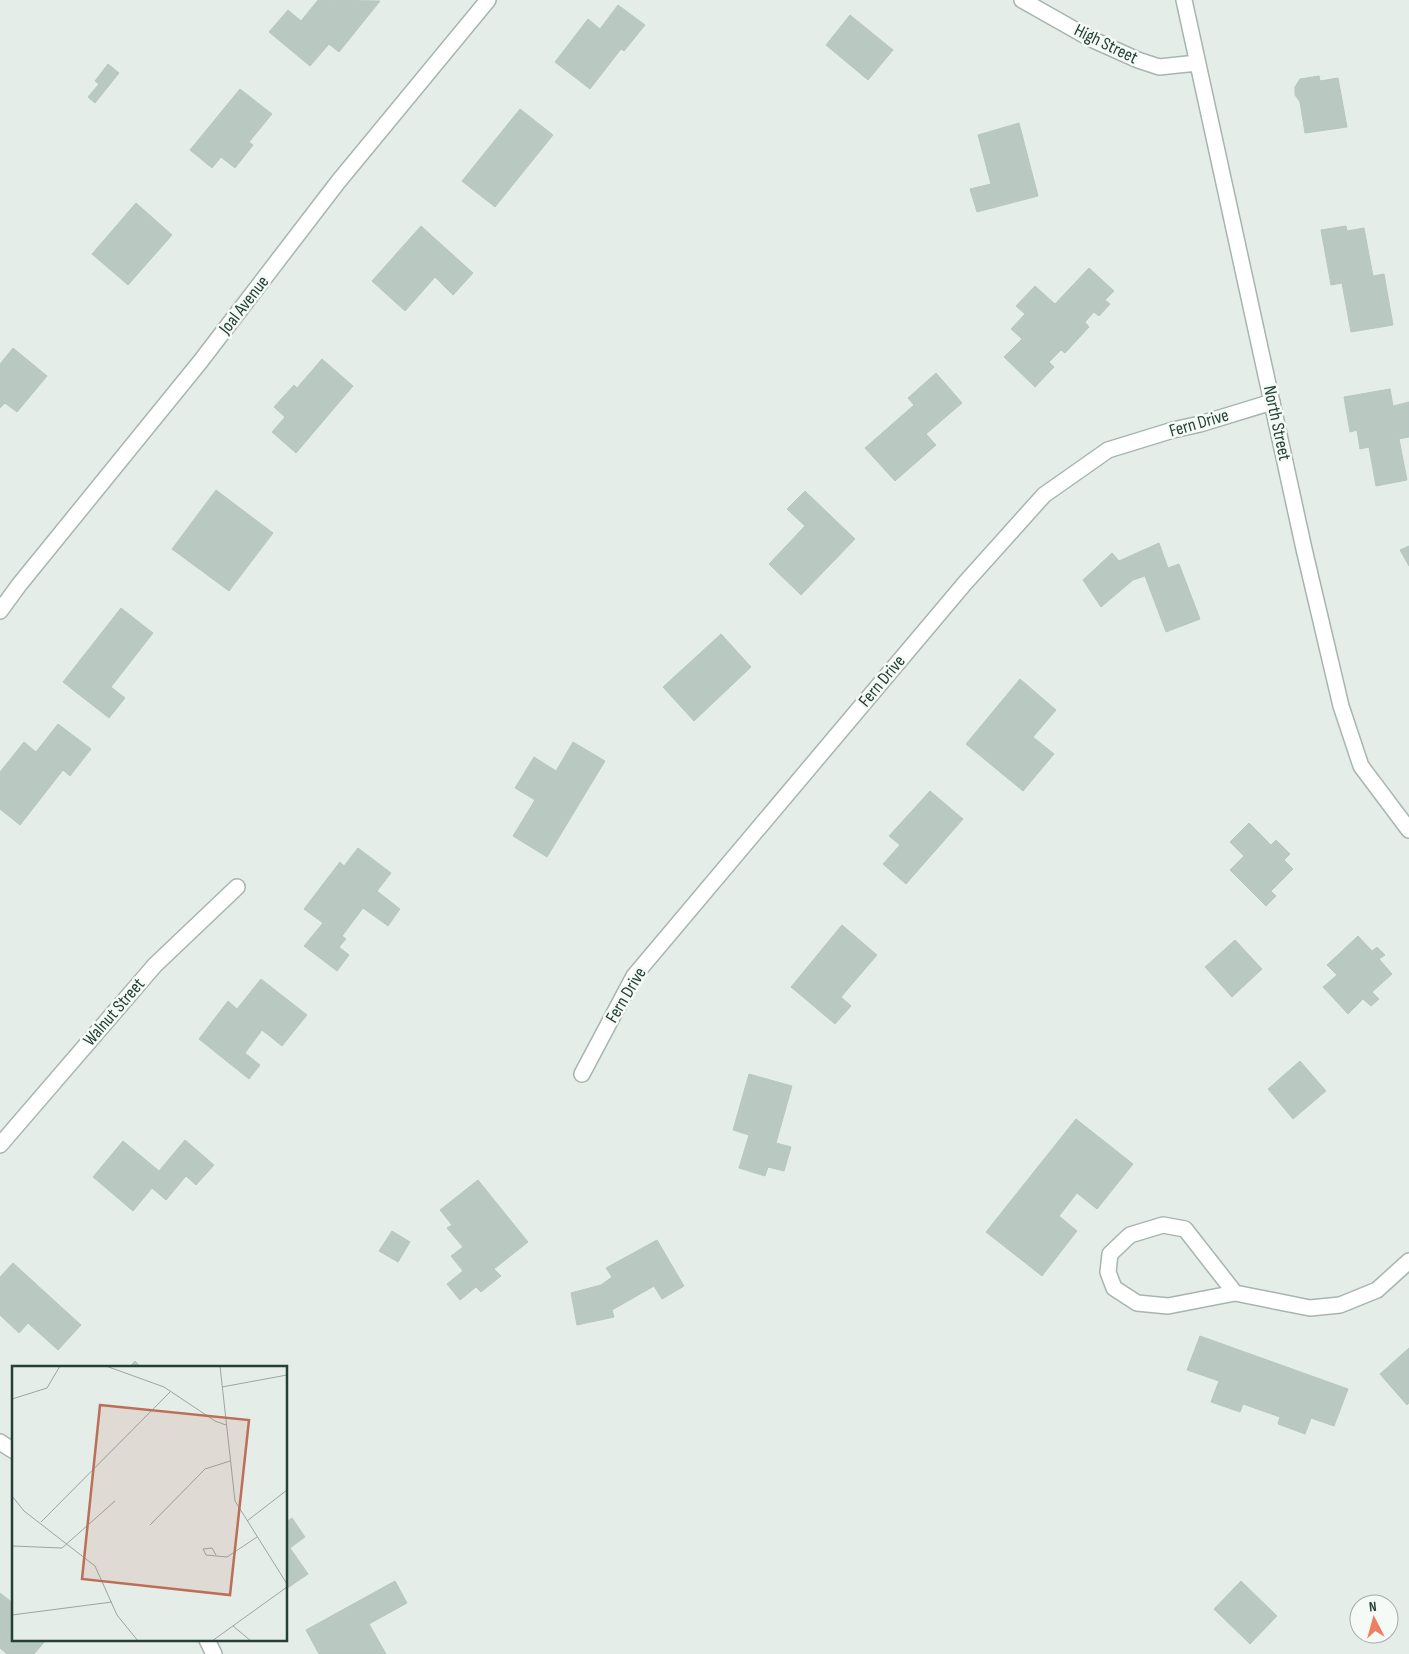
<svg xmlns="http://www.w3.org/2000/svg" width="1409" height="1654" viewBox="0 0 1409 1654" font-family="'Sofia Sans Condensed',sans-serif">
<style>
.building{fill:#bac8c2;stroke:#b7c7c0}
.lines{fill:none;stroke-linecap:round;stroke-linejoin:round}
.service-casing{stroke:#a7b5b0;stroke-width:18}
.minor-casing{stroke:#a7b5b0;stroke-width:18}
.tertiary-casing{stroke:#a7b5b0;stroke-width:18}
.service{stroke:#fff;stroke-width:15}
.minor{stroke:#fff;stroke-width:15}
.tertiary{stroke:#fff;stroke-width:15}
.labels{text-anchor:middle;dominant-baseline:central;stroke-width:5;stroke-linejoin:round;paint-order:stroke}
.street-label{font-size:18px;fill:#243f37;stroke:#f5faf7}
.inset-road{fill:none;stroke:#98a7a2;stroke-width:1}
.view{fill:#bb6f58;fill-opacity:0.15;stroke:#bb6f58;stroke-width:2.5}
.inset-edge{fill:none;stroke:#243f37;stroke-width:2.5}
</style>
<rect width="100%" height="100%" fill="#e5ede9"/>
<path class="building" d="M318,0l62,1 -41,51 -10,-8 -19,22 -41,-34 19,-22 13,11z
M618,5l27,20 -21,26 -3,-2 -31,40 -35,-27 33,-43 12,10z
M850,15l43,35 -25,30 -42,-35z
M108,64l11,9 -24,30 -7,-6 11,-13 -4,-3z
M1319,76l1,5 18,-3 9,49 -42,6 -5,-31 -5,-7v-8l5,-8z
M240,89l32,25 -23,28 4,3 -18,23 -14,-11 -9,11 -22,-18z
M520,109l33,26 -58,72 -33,-26z
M1019,123l19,73 -61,16 -7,-23 21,-5 -13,-49z
M136,203l36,32 -44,50 -36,-31z
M421,226l52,47 -20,22 -18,-18 -30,34 -33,-30z
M1346,226l1,5 17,-3 9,48 11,-2 9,51 -42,7 -9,-49 -11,2 -10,-55z
M1089,268l25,23 -9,9 5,4 -11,12 -5,-4 -9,10 4,5 -24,26 -4,-3 -12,12 5,5 -19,20 -31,-30 18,-18 -11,-10 14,-15 -9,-8 19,-20 20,18z
M13,348l34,28 -30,36 -12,-9 -5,5v-44z
M322,359l31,27 -57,67 -24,-21 13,-15 -11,-10 20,-22 3,3z
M936,373l26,30 -36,31 10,11 -41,36 -30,-33 49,-43 -6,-7z
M1390,389l3,17 16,-4v35l-10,2 8,41 -31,6 -7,-39 -9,2 -3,-19 -7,2 -6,-35z
M216,490l57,43 -44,58 -57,-42z
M805,491l50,48 -54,56 -32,-31 36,-38 -18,-17z
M1159,543l9,25 11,-4 21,55 -34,13 -21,-56 -12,4 -32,27 -18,-27 29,-27 7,8z
M1409,546v20l-9,-16z
M121,608l32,25 -42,54 14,11 -16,20 -46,-36z
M721,634l30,33 -57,54 -31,-34z
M1020,679l36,31 -23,27 21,17 -31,37 -57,-47z
M58,724l33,25 -21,27 -7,-6 -43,55 -20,-16v-37l24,-30 12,10z
M573,742l32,19 -58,96 -34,-21 22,-36 -20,-12 19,-31 22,14z
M930,791l33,28 -57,65 -23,-20 17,-19 -11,-9z
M1249,823l22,22 5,-5 14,14 -6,6 9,9 -22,22 5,5 -10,10 -36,-36 14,-14 -14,-14z
M358,848l33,25 -14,18 23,18 -12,17 -25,-18 -21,28 4,3 -7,8 10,8 -12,16 -33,-25 19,-23 -19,-14 36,-47 4,4z
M842,925l35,30 -36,42 10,9 -16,18 -44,-37z
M1358,936l14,15 5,-4 8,8 -6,4 13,15 -20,18 7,7 -8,7 -8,-7 -15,15 -25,-27 14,-12 -10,-10z
M1235,940l27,29 -30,28 -27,-30z
M261,979l46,36 -25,31 -20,-16 -17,23 15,12 -11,14 -50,-40 29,-38 9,8z
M1300,1061l26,30 -33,28 -25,-30z
M749,1074l43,12 -16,57 15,4 -7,24 -16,-4 -3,9 -26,-8 10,-33 -16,-5z
M1076,1119l57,45 -36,45 -20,-16 -18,23 18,15 -35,45 -56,-44z
M185,1140l29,25 -18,20 -10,-9 -20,24 -14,-12 -19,23 -40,-34 30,-36 36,30z
M478,1180l50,62 -34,27 7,7 -20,16 -5,-5 -16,13 -13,-16 16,-13 -12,-15 12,-9 -16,-19 5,-3 -12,-15z
M392,1231l18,11 -12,20 -19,-11z
M657,1240l27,46 -22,13 -8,-13 -42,24 2,7 -37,8 -6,-32 30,-8 11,-8 -6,-9z
M13,1263l68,62 -23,25 -30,-27 -9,10 -19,-18v-38z
M1200,1336l148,53 -14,37 -23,-8 -6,16 -27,-10 2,-7 -37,-13 -3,8 -29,-10 8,-21 -32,-11z
M1409,1348v55l-2,2 -27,-31z
M135,1361l7,7h-14z
M292,1518l13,19 -15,11 18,26 -22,15v-67z
M395,1581l12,22 -38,21 17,30h-67l-13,-24z
M1241,1581l36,35 -27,28 -36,-35z
M0,1593l14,11v36h32l-12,14h-27l-7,-6z"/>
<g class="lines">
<defs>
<path id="service" d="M1235,1293l-50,-64 -22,-4 -33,10 -20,19 -2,18 6,16 23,15 31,3 67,-13 75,15 30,-3 37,-15 32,-29"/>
<path id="minor" d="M0,611l19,-26 181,-223 138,-180 150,-182
M582,1074l52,-98 331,-393 79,-88 64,-45 65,-20 27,-6 72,-22
M0,1145l155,-180 82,-78
M0,1442l14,9
M207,1640l7,14"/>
<path id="tertiary" d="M1022,0l69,39 47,21 21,7 38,-4
M1184,0l120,549 37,157 20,60 48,64"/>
</defs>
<use href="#service" class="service-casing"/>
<use href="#minor" class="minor-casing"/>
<use href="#tertiary" class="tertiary-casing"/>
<use href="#service" class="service"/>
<use href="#minor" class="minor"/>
<use href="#tertiary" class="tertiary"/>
</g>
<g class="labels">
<g class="street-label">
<text transform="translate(1106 44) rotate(26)">High Street</text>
<text transform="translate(244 305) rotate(-52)">Joal Avenue</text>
<text transform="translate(1199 423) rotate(-16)">Fern Drive</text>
<text transform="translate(1277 423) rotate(78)">North Street</text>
<text transform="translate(882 681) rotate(-50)">Fern Drive</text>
<text transform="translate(626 995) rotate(-59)">Fern Drive</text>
<text transform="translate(114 1012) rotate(-49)">Walnut Street</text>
</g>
</g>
<g transform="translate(12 1366)">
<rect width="275" height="275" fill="#e5ede9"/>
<path class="inset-road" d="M94,0l58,21 51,34 11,4M208,0l15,135 52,83M210,21l65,-12M0,33l35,-11 13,-22M0,130l12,15 71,55 22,49 21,26M235,155l40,-31M29,156l130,-131M138,159l55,-56 25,-8M0,180l50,2 53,-47M204,189l-4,-7 -9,1 3,6 21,2 30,-20M0,249l100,-13M221,260l18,15M200,275l75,-54"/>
<path class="view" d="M88,39l149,15 -19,175 -148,-16z"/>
<rect width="275" height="275" class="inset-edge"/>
</g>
<g transform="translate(1374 1619) rotate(354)"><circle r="24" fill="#f5faf7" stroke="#a1afaa"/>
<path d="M0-4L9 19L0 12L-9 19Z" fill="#ed7f63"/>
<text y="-8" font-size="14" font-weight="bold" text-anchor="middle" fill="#243f37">N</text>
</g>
</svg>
